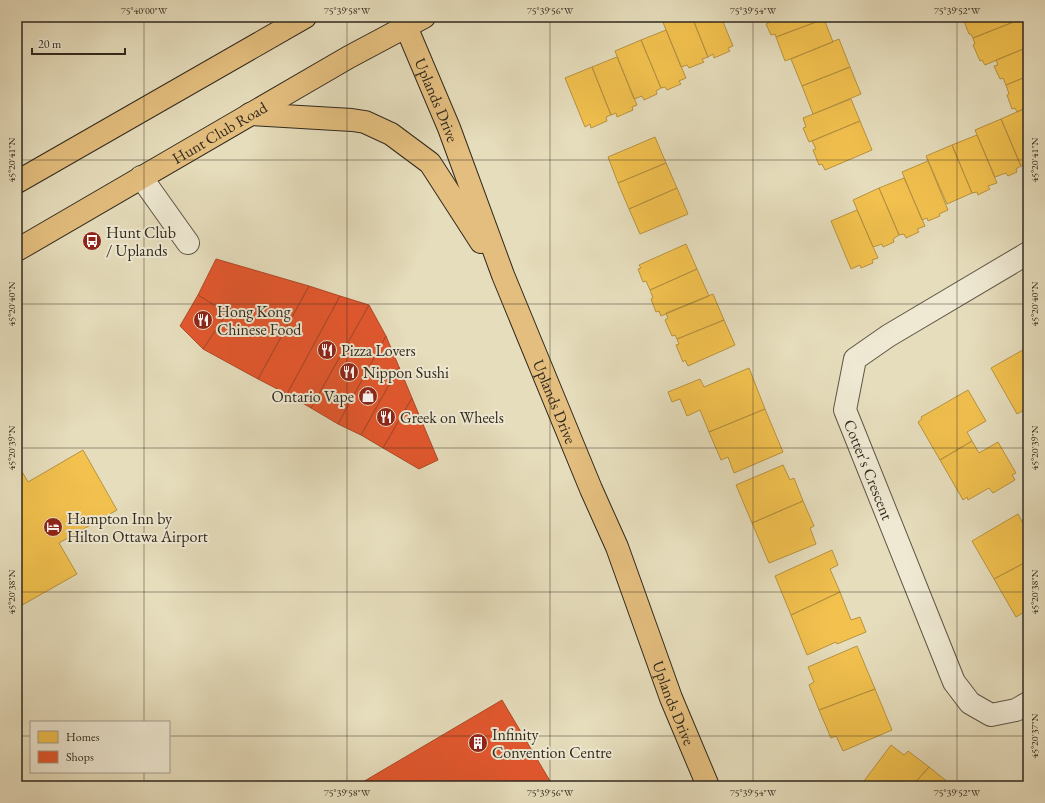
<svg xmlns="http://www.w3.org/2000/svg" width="1045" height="803" viewBox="0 0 1045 803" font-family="'EB Garamond',serif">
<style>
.homes{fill:#f2c14e;stroke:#b89340}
.shops{fill:#e4572e;stroke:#ae4929}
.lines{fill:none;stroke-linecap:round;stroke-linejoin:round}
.minor-casing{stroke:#5e5646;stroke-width:24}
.major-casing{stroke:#31291e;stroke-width:24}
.minor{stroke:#efe9d3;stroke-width:22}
.major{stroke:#e3be7e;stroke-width:22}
.ticks{fill:none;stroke:#31291e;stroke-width:1;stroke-opacity:0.45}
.labels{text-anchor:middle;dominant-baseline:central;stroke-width:4;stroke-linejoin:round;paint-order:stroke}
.street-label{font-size:16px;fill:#31291e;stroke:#efe9d3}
.poi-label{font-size:16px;fill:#31291e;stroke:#efe9d3;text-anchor:start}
.neatline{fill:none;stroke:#31291e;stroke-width:1.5}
.ticks-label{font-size:10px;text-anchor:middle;fill:#31291e}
</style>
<rect width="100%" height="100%" fill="#e6ddbc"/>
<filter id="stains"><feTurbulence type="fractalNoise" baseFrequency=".005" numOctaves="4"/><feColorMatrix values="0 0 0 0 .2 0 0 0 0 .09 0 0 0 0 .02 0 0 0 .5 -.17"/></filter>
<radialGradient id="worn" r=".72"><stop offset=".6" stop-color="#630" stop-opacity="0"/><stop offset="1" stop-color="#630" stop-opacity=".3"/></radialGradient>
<path class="homes" d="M669,17h23l16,40 -6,2 2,3 -15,6 -2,-3 -6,2 -19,-47z
M692,17h29l12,29 -5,2 2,3 -16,7 -1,-4 -5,3z
M768,17h56v2l-48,18 -1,-3 -4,1 -5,-11 4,-2z
M964,17h56l1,2 -48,19 -2,-4h-2l-6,-15 2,-1z
M824,19l9,23 -48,19 -9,-24z
M1021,19l7,16v12l-43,18 -3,-5 -2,1 -7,-16 2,-1 -2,-6z
M666,30l20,48 -7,3 2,3 -14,6 -2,-3 -4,1 -20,-48z
M839,39l11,28 -48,19 -11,-27z
M641,40l20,48 -5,3 1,3 -13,6 -2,-4 -8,3 -19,-48z
M1028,47v29l-22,9 -3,-7 -3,1 -6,-13 4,-1 -2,-5z
M617,57l20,48 -5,2 1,3 -16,7 -1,-4 -5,2 -19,-48z
M592,67l19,48 -5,2 1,4 -16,7 -1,-4 -5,3 -20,-49z
M850,67l11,27 -48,20 -11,-28z
M1028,76v31l-11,5 -2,-4 -3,1 -5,-14 2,-1 -3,-9z
M851,99l9,22 -51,21 -6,-14 3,-1 -3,-9z
M1026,108l2,4v56h-1l-1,-3 -5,1 -20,-47z
M1001,119l20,47 -5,3 1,3 -9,4 -2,-3 -11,4 -20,-47z
M860,121l12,29 -47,20 -3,-6 -3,1 -6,-15 3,-1 -4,-8z
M977,135l20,48 -9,3 2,3 -12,6 -1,-3 -5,1 -20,-48z
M655,137l11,26 -48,20 -10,-26z
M952,145l20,48 -25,11 -21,-48z
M928,161l20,49 -9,4 1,2 -12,5 -1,-3 -5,2 -20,-48z
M666,163l11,25 -48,21 -11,-26z
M904,178l21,48 -8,3 2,3 -13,6 -2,-4 -5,1 -20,-47z
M677,188l11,26 -48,20 -11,-25z
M879,188l20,47 -6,4 1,3 -11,5 -1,-3 -9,3 -20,-47z
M857,210l21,48 -6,2 1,3 -12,5 -1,-3 -9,4 -20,-48z
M686,244l11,25 -47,21 -4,-9 -3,1 -5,-13 3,-1 -2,-3z
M697,269l12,27 -48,20 -2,-5 -3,1 -5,-13 2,-1 -3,-8z
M713,294l11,26 -47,19 -2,-4 -3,1 -7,-16 3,-2 -2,-5z
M724,320l11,25 -47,21 -3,-6 -2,2 -7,-17 3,-1 -2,-5z
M1028,347v61l-11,6 -26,-46z
M749,368l16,41 -56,23 -9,-22 -13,6 -7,-17 -8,3 -4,-10 32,-13 4,8z
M968,390l18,31 -19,11 5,9 -32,19 -22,-38 4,-3 -1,-2z
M765,409l18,43 -49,21 -6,-16 -7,3 -12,-28z
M972,441l7,12 19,-11 18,31 -4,2 3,5 -22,13 -4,-5 -21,12 -1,-3 -4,3 -23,-40z
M83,450l34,60 -58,33 18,31 -60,34v-145l11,19z
M783,465l7,15 4,-2 9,23 -51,22 -16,-38z
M803,501l11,25 -4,2 6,16 -47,19 -17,-40z
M1018,514l8,15 2,-1v33l-34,18 -22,-38z
M832,550l6,15 -8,4 10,23 -49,23 -16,-39z
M1028,561v49l-12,7 -22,-38z
M840,592l11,28 9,-3 6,15 -29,12 -1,-2 -29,13 -16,-40z
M857,646l18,43 -56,21 -10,-25 5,-3 -6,-15z
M875,689l17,41 -49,21 -7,-15 -5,2 -12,-28z
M891,745l13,10 4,-4 21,16 -17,19h-50l-1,-1z
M929,767l20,16 -2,3h-35z"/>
<path class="shops" d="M216,259l93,27 -51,93 -55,-30 24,-36 -29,-18z
M309,286l31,10 -53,98 -29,-15z
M198,295l29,18 -24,36 -23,-23z
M340,296l29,9 -58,103 -24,-14z
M369,305l17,31 -48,88 -27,-16z
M386,336l13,31 -38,68 -23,-11z
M399,367l13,31 -29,50 -22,-13z
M412,398l26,62 -19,9 -36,-21z
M502,700l51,86h-197z"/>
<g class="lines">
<defs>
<g id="minor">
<path d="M141,177l47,66"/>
<path id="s1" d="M1028,253l-140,83 -33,23 -10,51 109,272 16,21 21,12 25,-5 12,-7"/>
</g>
<g id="major">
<path id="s2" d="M402,17l47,111 54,147 88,214 26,58 54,151 37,88"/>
<path d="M250,114l102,6 13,2 26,12 39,29 51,79"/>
<path d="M17,182l288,-165"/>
<path id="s3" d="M17,250l332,-193 75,-40"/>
</g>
</defs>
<use href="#minor" class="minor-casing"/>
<use href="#major" class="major-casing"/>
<use href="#minor" class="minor"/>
<use href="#major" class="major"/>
</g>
<path class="ticks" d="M144,17v705M347,17v769M550,17v769M753,17v769M957,17v769M17,160h1011M17,304h1011M17,448h1011M17,592h1011M17,736h14M169,736h859M144,772v14"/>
<defs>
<symbol id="bus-disc" viewBox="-11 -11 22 22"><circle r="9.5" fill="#8f2418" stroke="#efe9d3"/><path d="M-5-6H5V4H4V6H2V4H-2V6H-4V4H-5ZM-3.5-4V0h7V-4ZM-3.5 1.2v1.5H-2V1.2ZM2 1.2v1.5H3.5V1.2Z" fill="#fff"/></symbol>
<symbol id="restaurant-disc" viewBox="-11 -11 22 22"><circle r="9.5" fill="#8f2418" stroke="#efe9d3"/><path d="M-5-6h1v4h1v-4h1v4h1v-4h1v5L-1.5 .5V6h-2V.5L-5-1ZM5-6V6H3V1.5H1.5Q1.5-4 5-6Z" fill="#fff"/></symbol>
<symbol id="shop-disc" viewBox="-11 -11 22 22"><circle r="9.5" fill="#8f2418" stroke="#efe9d3"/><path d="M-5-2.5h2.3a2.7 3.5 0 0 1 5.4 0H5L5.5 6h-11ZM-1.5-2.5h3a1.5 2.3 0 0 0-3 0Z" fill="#fff"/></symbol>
<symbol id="hotel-disc" viewBox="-11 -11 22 22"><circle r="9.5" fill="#8f2418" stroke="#efe9d3"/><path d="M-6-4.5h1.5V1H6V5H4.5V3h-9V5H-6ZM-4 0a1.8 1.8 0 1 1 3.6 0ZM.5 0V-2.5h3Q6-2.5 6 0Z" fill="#fff"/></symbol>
<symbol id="building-disc" viewBox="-11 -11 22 22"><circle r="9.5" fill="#8f2418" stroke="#efe9d3"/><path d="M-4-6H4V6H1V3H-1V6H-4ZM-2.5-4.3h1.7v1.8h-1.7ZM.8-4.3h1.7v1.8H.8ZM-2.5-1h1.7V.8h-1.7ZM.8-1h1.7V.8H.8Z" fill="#fff"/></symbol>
</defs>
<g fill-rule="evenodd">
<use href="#bus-disc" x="81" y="230" width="22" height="22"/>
<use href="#restaurant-disc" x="192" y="309" width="22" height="22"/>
<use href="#restaurant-disc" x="316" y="339" width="22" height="22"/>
<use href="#restaurant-disc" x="338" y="361" width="22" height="22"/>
<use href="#shop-disc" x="357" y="385" width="22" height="22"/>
<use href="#restaurant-disc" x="375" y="406" width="22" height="22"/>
<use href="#hotel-disc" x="42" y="516" width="22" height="22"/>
<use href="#building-disc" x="467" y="732" width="22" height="22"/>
</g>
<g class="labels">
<g class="street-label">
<text stroke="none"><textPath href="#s2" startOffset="90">Uplands Drive</textPath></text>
<text stroke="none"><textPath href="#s3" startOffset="234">Hunt Club Road</textPath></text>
<text stroke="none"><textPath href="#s2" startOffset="414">Uplands Drive</textPath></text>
<text stroke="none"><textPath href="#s1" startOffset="319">Cotter's Crescent</textPath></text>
<text stroke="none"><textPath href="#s2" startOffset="738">Uplands Drive</textPath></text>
</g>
<g class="poi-label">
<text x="106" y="232">Hunt Club<tspan x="106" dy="18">/ Uplands</tspan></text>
<text x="217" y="311">Hong Kong<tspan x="217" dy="18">Chinese Food</tspan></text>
<text x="341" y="350">Pizza Lovers</text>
<text x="363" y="372">Nippon Sushi</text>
<text x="354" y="396" text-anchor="end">Ontario Vape</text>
<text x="400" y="417">Greek on Wheels</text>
<text x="67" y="518">Hampton Inn by<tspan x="67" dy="18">Hilton Ottawa Airport</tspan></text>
<text x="492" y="734">Infinity<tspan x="492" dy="18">Convention Centre</tspan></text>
</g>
</g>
<rect width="1045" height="803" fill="none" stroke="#e6ddbc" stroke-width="44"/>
<rect x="30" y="721" width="140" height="52" fill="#efe9d3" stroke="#a39c8b"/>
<rect x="38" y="731" width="20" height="12" fill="#f2c14e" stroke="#a39c8b"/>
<text x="66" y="741" font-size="12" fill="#31291e">Homes</text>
<rect x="38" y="751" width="20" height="12" fill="#e4572e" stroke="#a39c8b"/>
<text x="66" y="761" font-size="12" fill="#31291e">Shops</text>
<path d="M32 48v6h93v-6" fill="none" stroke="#31291e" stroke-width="2"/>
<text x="38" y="48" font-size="12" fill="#31291e" stroke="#efe9d3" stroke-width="3" paint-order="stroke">20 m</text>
<rect x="22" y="22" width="1001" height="759" class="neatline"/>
<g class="ticks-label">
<text x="144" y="14">75°40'00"W</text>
<text x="347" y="14">75°39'58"W</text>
<text x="550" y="14">75°39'56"W</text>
<text x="753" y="14">75°39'54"W</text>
<text x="957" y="14">75°39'52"W</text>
<text transform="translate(11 160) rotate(-90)" y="4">45°20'41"N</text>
<text transform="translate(1034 160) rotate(-90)" y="4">45°20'41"N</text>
<text transform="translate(11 304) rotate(-90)" y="4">45°20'40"N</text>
<text transform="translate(1034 304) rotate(-90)" y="4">45°20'40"N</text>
<text transform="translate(11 448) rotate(-90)" y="4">45°20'39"N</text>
<text transform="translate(1034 448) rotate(-90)" y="4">45°20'39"N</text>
<text transform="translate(11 592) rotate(-90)" y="4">45°20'38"N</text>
<text transform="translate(1034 592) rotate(-90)" y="4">45°20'38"N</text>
<text transform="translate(1034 736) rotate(-90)" y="4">45°20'37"N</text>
<text x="347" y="796">75°39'58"W</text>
<text x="550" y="796">75°39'56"W</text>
<text x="753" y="796">75°39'54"W</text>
<text x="957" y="796">75°39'52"W</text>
</g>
<rect width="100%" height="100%" filter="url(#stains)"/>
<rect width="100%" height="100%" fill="url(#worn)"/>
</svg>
